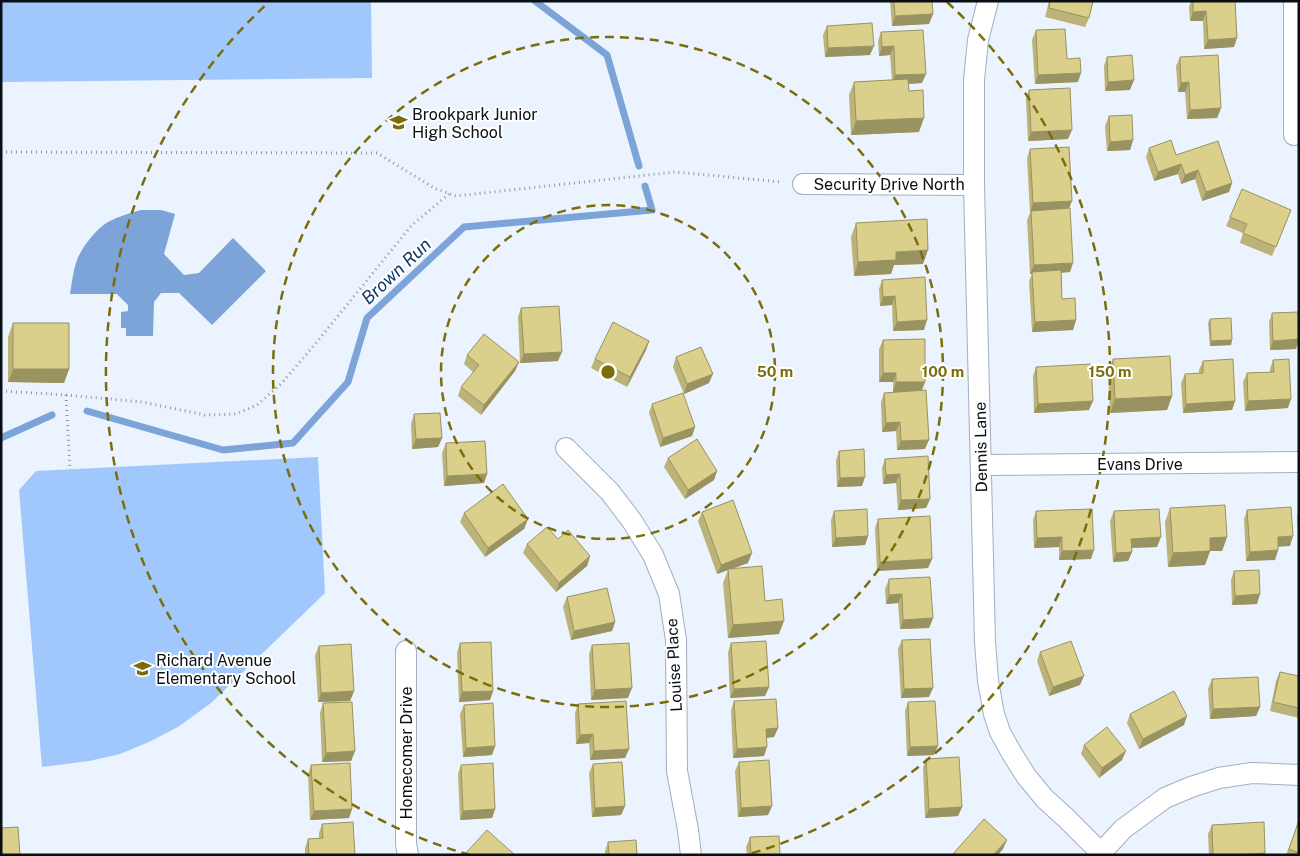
<svg xmlns="http://www.w3.org/2000/svg" width="1300" height="856" viewBox="0 0 1300 856" font-family="'Public Sans',sans-serif">
<style>
.green{fill:#a1c8fc}
.water{fill:#7ca4d9}
.lines{fill:none;stroke-linecap:round;stroke-linejoin:round}
.stream{stroke:#7ca4d9;stroke-width:7}
.minor-casing{stroke:#a2afc1;stroke-width:22}
.path{stroke:#9097a0;stroke-width:3;stroke-dasharray:1 4;stroke-linecap:butt}
.minor{stroke:#fff;stroke-width:20}
.wall{fill:#bbb378}
.shaded-wall{fill:#999261}
.building{fill:#dad08b;stroke:#999261}
.ring{fill:none;stroke:#7b6e0a;stroke-width:2.5;stroke-dasharray:9 6}
.labels{text-anchor:middle;dominant-baseline:central;stroke-width:4;stroke-linejoin:round;paint-order:stroke}
.poi-label{font-size:16px;fill:#0a0f15;stroke:#fff;text-anchor:start}
.street-label{font-size:16px;fill:#0a0f15;stroke:#fff}
.water-label{font-size:18px;font-style:italic;fill:#0f3767;stroke:#fff}
.centre{fill:#7b6e0a;stroke:#fff;stroke-width:2.5}
.ring-label{font-size:15px;text-anchor:middle;font-weight:bold;fill:#7b6e0a;stroke:#fff;stroke-width:4;stroke-linejoin:round;paint-order:stroke}
</style>
<rect width="100%" height="100%" fill="#ebf3fe"/>
<path class="green" d="M2,1h369l1,77 -370,4z
M318,457l7,136 -114,110 -33,24 -29,15 -29,12 -31,7 -47,6 -23,-277 17,-19z"/>
<path class="water" d="M141,210h20l14,4 -11,40 20,21 15,-2 34,-35 33,33 -54,54 -33,-32h-18l-7,9 -1,34h-27v-8h-5v-16l7,-1v-6l-11,-11h-47c2,-11 3,-23 7,-34 5,-13 19,-31 31,-38 11,-6 22,-9 33,-12z"/>
<g class="lines">
<path class="stream" d="M535,1l72,54 32,111
M87,411l136,39 70,-7 55,-61 19,-64 97,-91 188,-17 -7,-24
M1,438l51,-23"/>
<defs>
<path id="minor" d="M988,1l-10,39 -4,40v105l11,457 3,39 6,33 6,18 11,20 15,24 19,23 21,19 37,37
M1294,1v134
M803,184l171,1
M566,448l44,44 22,29 21,34 16,39 7,46 1,131 11,59 3,25
M981,465l318,-3
M406,651v193l2,11
M1099,855l24,-26 42,-31 26,-11 28,-9 33,-5 47,2"/>
</defs>
<use href="#minor" class="minor-casing"/>
<path class="path" d="M1,152l376,1 57,35 22,8 219,-24 107,10
M1,391l65,4 76,7 63,13 31,-1 21,-9 24,-21 35,-41 96,-118 37,-31
M66,395l4,75"/>
<use href="#minor" class="minor"/>
</g>
<path class="wall" d="M890,1h42l1,13 -4,10 -37,2z
M1049,1h44l-4,17 -4,9 -40,-10z
M1191,1h44l-1,46 -30,2 -1,-28h-13l-1,-14z
M827,26l43,29 -45,2 -2,-22z
M1036,30l31,29 11,23 -43,2 -3,-44z
M881,32l41,51 -13,1v7l10,41 -68,3 -2,-40 5,-13 38,-2 -2,-25 -11,1 -1,-15z
M1107,57l23,33 -25,1 -1,-25z
M1180,57l41,51 -4,10 -30,1 -2,-27h-7l-2,-26z
M1029,90l39,49 -40,2 -2,-42z
M1109,116l24,24 -3,10 -23,1 -2,-25z
M1149,148l27,7 56,28 -3,9 -27,9 -7,-22 -14,5 -3,-10 -24,7 -8,-24z
M1030,149l39,60 1,63 -9,1 1,26 14,21 -3,10 -41,2 -3,-51 3,-7h-2l-3,-54 3,-7 -3,-55z
M1291,210l-19,46 -32,-13 3,-10 -17,-7 4,-9z
M856,223l67,41 -29,1 -3,9 -37,2 -3,-39z
M882,280l42,50 -31,1 -1,-26 -12,1 -1,-17z
M521,308l37,53 -38,2 -2,-46z
M1272,313l27,14v14l-3,8 -26,1 -1,-28z
M1210,319l22,21 -1,5 -21,1 -2,-23z
M13,323l56,46 -5,14 -56,-1v-45z
M883,340l42,42 -3,9 3,58 -28,1 -1,-19 -14,1 -1,-30 3,-9 9,-1v-10h-14v-33z
M649,341l-3,9 -19,37 -36,-19 4,-9z
M467,355l52,7 -4,9 -34,44 -23,-19 3,-9 12,-15 -9,-8z
M676,357l33,26 -25,11 -11,-27z
M1113,359l59,37 -5,14 -57,3 -2,-41z
M1273,360l15,48 -43,3 -2,-29 4,-9 23,-1v-3z
M1203,361l32,40 -3,9 -49,3 -2,-30 4,-9 14,-1v-3z
M1036,367l53,43 -55,3 -1,-37z
M652,404l43,23 -3,9 -32,11 -11,-34z
M414,414l28,24 -4,9 -26,2 -1,-25z
M446,443l41,31 -3,9 -40,3 -2,-33z
M839,451l23,35 -25,1 -1,-27z
M668,458l49,13 -3,9 -29,19 -21,-32z
M885,459l45,40 -4,9 -28,2 -2,-27 -13,1 -1,-16z
M1170,508l57,29 -5,14h-12l-5,14 -37,2 -3,-45z
M1247,510l43,36h-12v4l-3,10 -29,1 -2,-42z
M834,511l34,25 -3,9 -33,2 -1,-27z
M1036,511l55,48 -32,1v-13l-25,1 -1,-28z
M1114,511l43,36 -26,1 1,4 -4,9 -15,1 -3,-41z
M702,512l46,51 -16,6 33,32 14,33 -51,4 -5,-55 5,-13 -11,4 -19,-53z
M1299,512v30l-2,-26z
M464,513l64,6 -4,10 -39,28 -25,-35z
M878,519l54,40 -4,9 -51,3 -2,-43z
M558,539l32,17 -3,10 -31,26 -33,-39 4,-9z
M1234,571l23,33 -25,1 -1,-25z
M889,579l44,39 -4,10 -29,1 -2,-26 -12,1 -1,-15z
M567,597l48,25 -3,9 -41,9 -8,-33z
M902,640l27,57 -28,1 -3,-49z
M460,643l33,48 -3,9 -31,2 -2,-49z
M731,643l38,44 -4,9 -35,2 -2,-46z
M592,645l36,53 -37,2 -2,-46z
M319,646l35,45 -4,10 -32,1 -3,-47z
M1040,652l40,33 -31,11 -12,-35z
M1280,672l19,4v42l-29,-7 6,-30z
M1212,679l48,28 -4,9 -46,3 -2,-30z
M734,701l44,27 -4,9 -7,1 -3,18 -31,2 -2,-48z
M908,702l26,53 -27,1 -2,-45z
M323,703l32,48 -4,10 -29,1 -2,-49z
M578,704l51,45 -4,9 -35,2 -1,-17 -13,1 -1,-31z
M464,705l31,41 -3,9 -29,2 -3,-43z
M1130,714l54,11 -45,24 -12,-26z
M1084,745l38,15 -23,18 -18,-24z
M926,759l36,48 -4,9 -33,2 -2,-50z
M739,762l33,44 -4,9 -30,2 -3,-46z
M593,764l32,42 -4,9 -29,2 -3,-44z
M311,765l41,44 -3,9 -39,2 -2,-46z
M461,765l34,44 -3,9 -32,2 -2,-46z
M1299,819v36h-13l9,-24z
M322,824l33,31h-50v-7l3,-9 11,-1v-5z
M1212,825l53,28v2h-56l-1,-21z
M750,837l30,18h-33l-1,-8z
M608,842l29,13h-32v-4z"/>
<path class="shaded-wall" d="M1206,11l-3,10h-13l3,-9z
M933,14l-4,10 -37,2 3,-10z
M1237,38l-3,9 -30,2 4,-9z
M874,46l-4,9 -45,2 3,-9z
M894,46l-4,9 -11,1 3,-9z
M1081,73l-3,9 -43,2 3,-9z
M926,74l-4,9 -30,2 3,-10z
M1134,80l-4,10 -25,1 3,-9z
M1189,82l-4,10h-7l3,-9z
M1221,108l-4,10 -30,1 3,-9z
M924,118l-5,14 -68,3 5,-14z
M1072,130l-4,9 -40,2 3,-9z
M1133,140l-3,10 -23,1 3,-9z
M1181,164l-3,10 -24,7 4,-9z
M1198,170l-3,9 -14,5 4,-9z
M1232,183l-3,9 -27,9 4,-9z
M1072,201l-4,10h-37l-1,2 3,-10z
M928,250l-5,14 -29,1 -3,9 -37,2 4,-14 38,-10z
M1073,263l-3,9 -37,2 -1,-2v2h-2l4,-9z
M895,296l-3,9 -12,1 3,-9z
M927,320l-3,10 -31,1 4,-9z
M1076,320l-3,10 -41,2 3,-10z
M1299,339l-3,10 -26,1 3,-9z
M1232,340l-1,5 -21,1 1,-5z
M649,341l-3,9 -19,37 3,-10z
M562,352l-4,9 -38,2 4,-9z
M519,362l-4,9 -34,44 3,-10z
M13,369h56l-5,14 -56,-1z
M883,373h13l-3,9h-14z
M713,374l-4,9 -25,11 3,-10z
M896,382h29l-4,9 -28,1z
M1172,396l-5,14 -57,3 5,-14z
M1291,399l-3,9 -43,3 3,-10z
M1093,401l-4,9 -55,3 4,-9z
M1235,401l-3,9 -49,3 3,-9z
M900,422l-4,9 -14,1 4,-9z
M695,427l-3,9 -32,11 3,-9z
M442,438l-4,9 -26,2 4,-10z
M929,440l-4,9 -28,1 4,-9z
M717,471l-3,9 -29,19 3,-9z
M487,474l-3,9 -40,3 3,-10z
M900,474l-4,9 -13,1 3,-9z
M865,477l-3,9 -25,1 3,-9z
M930,499l-4,9 -28,2 3,-10z
M528,519l-4,10 -39,28 3,-9z
M868,536l-3,9 -33,2 4,-9z
M1293,536l-3,10 -16,1 4,-10z
M1062,537l-3,10 -25,1 3,-10z
M1161,537l-4,10 -29,1 3,-9z
M1227,537l-5,14h-12l-5,14 -37,2 5,-14 37,-15z
M1094,550l-3,9 -32,1 3,-9z
M1278,550l-3,10 -29,1 4,-9z
M1132,552l-4,9 -15,1 3,-9z
M752,553l-4,10 -31,11 4,-9z
M590,556l-3,10 -31,26 3,-9z
M932,559l-4,9 -51,3 3,-9z
M902,594l-4,9 -12,1 3,-9z
M1260,594l-3,10 -25,1 3,-9z
M933,618l-4,10 -29,1 3,-9z
M784,621l-5,13 -51,4 5,-13z
M615,622l-3,9 -41,9 3,-9z
M1084,676l-4,9 -31,11 4,-9z
M769,687l-4,9 -35,2 4,-9z
M632,688l-4,10 -37,2 4,-10z
M933,688l-4,9 -28,1 3,-9z
M354,691l-4,10 -32,1 3,-9z
M493,691l-3,9 -31,2 3,-10z
M1260,707l-4,9 -46,3 3,-10z
M1187,716l-3,9 -45,24 4,-10z
M778,728l-4,9 -11,1 3,-9z
M593,734l-4,9 -13,1 4,-9z
M495,746l-3,9 -29,2 3,-9z
M938,746l-4,9 -27,1 3,-9z
M767,747l-3,9 -31,2 4,-9z
M629,749l-4,9 -35,2 4,-9z
M355,751l-4,10 -29,1 4,-9z
M1126,751l-4,9 -23,18 3,-10z
M625,806l-4,9 -29,2 3,-9z
M772,806l-4,9 -30,2 3,-9z
M962,807l-4,9 -33,2 4,-9z
M352,809l-3,9 -39,2 4,-9z
M495,809l-3,9 -32,2 3,-9z
M1007,840l-4,9 -5,6h-5z
M1265,853v2h-28z"/>
<path class="building" d="M894,1h38l1,13 -38,2z
M1050,1h43l-4,17 -40,-10z
M1193,1h42l2,37 -29,2 -2,-29 -13,1z
M872,23l2,23 -46,2 -1,-22z
M1065,29l2,30 13,-1 1,15 -43,2 -2,-45z
M923,30l3,44 -31,1 -1,-29 -12,1 -1,-15z
M1132,55l2,25 -26,2 -1,-25z
M1218,55l3,53 -31,2 -1,-28 -8,1 -1,-26z
M908,79l1,12 14,-1 1,28 -68,3 -2,-39z
M1070,88l2,42 -41,2 -2,-42z
M1132,115l1,25 -23,2 -1,-26z
M1171,140l5,15 42,-14 14,42 -26,9 -8,-22 -13,5 -4,-11 -23,8 -9,-24z
M1069,147l3,54 -39,2 -3,-54z
M1242,189l49,21 -15,37 -33,-14 4,-9 -17,-7z
M1070,208l3,55 -39,2 -3,-54z
M927,219l1,31 -32,2v8l-38,2 -2,-39z
M1061,270l1,29 13,-1 1,22 -41,2 -3,-50z
M925,277l2,43 -30,2 -2,-26 -12,1 -1,-17z
M559,306l3,46 -38,2 -3,-46z
M1298,312l1,27 -26,2 -1,-28z
M1231,318l1,22 -21,1 -1,-22z
M613,322l36,19 -19,36 -35,-18z
M13,323h56v46h-56z
M484,334l35,28 -35,43 -23,-18 18,-22 -12,-10z
M925,339v43h-29v-9h-13v-33z
M701,347l12,27 -26,10 -11,-27z
M1170,356l2,40 -57,3 -2,-40z
M1233,359l2,42 -49,3 -1,-30 18,-1v-12z
M1289,359l2,40 -43,2 -1,-28 27,-1 -1,-12z
M1091,364l2,37 -55,3 -2,-37z
M926,390l3,50 -28,1 -1,-19 -14,1 -2,-30z
M683,393l12,34 -32,11 -11,-34z
M440,413l2,25 -26,1 -2,-25z
M697,439l20,32 -29,19 -20,-32z
M485,441l2,33 -40,2 -1,-33z
M864,449l1,28 -25,1 -1,-27z
M928,456l2,43 -29,1 -1,-26 -14,1 -1,-16z
M503,484l25,35 -40,29 -24,-35z
M733,500l19,53 -31,12 -19,-53z
M1225,505l2,32 -17,1v13l-37,2 -3,-45z
M1291,507l2,29 -15,1v13l-28,2 -3,-42z
M867,509l1,27 -32,2 -2,-27z
M1092,509l2,41 -32,1v-14l-25,1 -1,-27z
M1159,509l2,28 -30,2 1,13 -16,1 -2,-42z
M930,516l2,43 -52,3 -2,-43z
M547,527l11,12 10,-9 22,26 -31,27 -32,-39z
M762,566l3,35 17,-2 2,22 -51,4 -5,-56z
M1259,570l1,24 -25,2 -1,-25z
M930,577l3,41 -30,2 -1,-26 -13,1v-16z
M607,588l8,34 -41,9 -7,-34z
M930,639l3,49 -29,1 -2,-49z
M766,641l3,46 -35,2 -3,-46z
M1071,641l13,35 -31,11 -13,-35z
M491,642l2,49 -31,1 -2,-49z
M629,643l3,45 -37,2 -3,-45z
M351,644l3,47 -33,2 -2,-47z
M1280,672l19,4v32l-26,-6z
M1258,677l2,30 -47,2 -1,-30z
M1174,691l13,25 -44,23 -13,-25z
M776,699l2,29 -12,1 1,18 -30,2 -3,-48z
M626,701l3,48 -35,2 -1,-17 -13,1 -2,-31z
M935,701l3,45 -28,1 -2,-45z
M352,702l3,49 -29,2 -3,-50z
M493,703l2,43 -29,2 -2,-43z
M1107,727l19,24 -24,17 -18,-23z
M959,757l3,50 -33,2 -3,-50z
M769,760l3,46 -31,2 -2,-46z
M622,762l3,44 -30,2 -2,-44z
M350,763l2,46 -38,2 -3,-46z
M493,763l2,46 -32,2 -2,-46z
M984,819l23,21 -14,15h-41z
M1299,820v33l-10,-4z
M353,822l2,33h-46l-1,-16 15,-1 -1,-14z
M1264,822l1,31 -28,2h-24l-1,-30z
M18,827l2,28h-19v-27z
M487,830l28,25h-51z
M779,836l1,19h-29l-1,-18z
M636,840l1,15h-28l-1,-13z"/>
<g class="ring">
<circle cx="608" cy="372" r="167"/>
<circle cx="608" cy="372" r="335"/>
<path d="M470 855A502 502 0 0 1 269 2M947 2A502 502 0 0 1 746 855"/>
</g>
<defs>
<symbol id="school-bare" viewBox="-9 -9 18 18"><path d="M0-5L7-2L0 1L-7-2ZM-4 1L0 2.5L4 1V4Q0 6-4 4Z" fill="#7b6e0a" stroke="#fff" stroke-width="2.5" paint-order="stroke"/></symbol>
</defs>
<g fill-rule="evenodd">
<use href="#school-bare" x="386" y="110" width="25" height="25"/>
<use href="#school-bare" x="130" y="656" width="25" height="25"/>
</g>
<g class="labels">
<g class="poi-label">
<text x="412" y="114">Brookpark Junior<tspan x="412" dy="18">High School</tspan></text>
<text x="156" y="660">Richard Avenue<tspan x="156" dy="18">Elementary School</tspan></text>
</g>
<g class="street-label">
<text x="889" y="184">Security Drive North</text>
<text transform="translate(981 447) rotate(-91)">Dennis Lane</text>
<text x="1140" y="464">Evans Drive</text>
<text transform="translate(674 665) rotate(-93)">Louise Place</text>
<text transform="translate(406 753) rotate(-90)">Homecomer Drive</text>
</g>
<g class="water-label">
<text transform="translate(396 271) rotate(-43)">Brown Run</text>
</g>
</g>
<circle cx="608" cy="372" r="8" class="centre"/>
<g class="ring-label">
<text x="775" y="377">50 m</text>
<text x="943" y="377">100 m</text>
<text x="1110" y="377">150 m</text>
</g>
<rect width="1300" height="856" fill="none" stroke="#0a0f15" stroke-width="5"/>
</svg>
